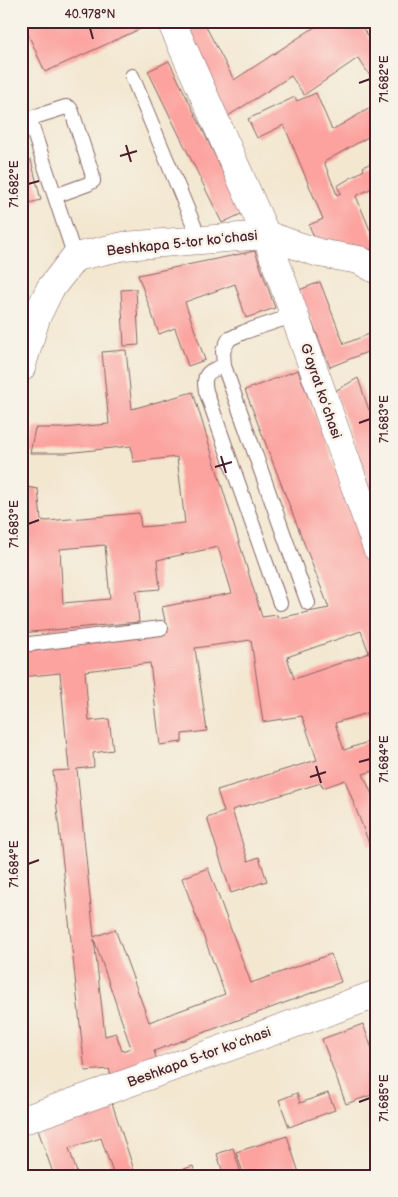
<svg xmlns="http://www.w3.org/2000/svg" width="398" height="1197" viewBox="0 0 398 1197" font-family="'Balsamiq Sans',sans-serif">
<style>
.building{fill:#fca29f;fill-rule:evenodd}
.lines{fill:none;stroke-linecap:round;stroke-linejoin:round}
.service-casing{stroke:#856565;stroke-width:16}
.minor-casing{stroke:#856565;stroke-width:29}
.service{stroke:#fff;stroke-width:14}
.minor{stroke:#fff;stroke-width:28}
.ticks{fill:none;stroke:#4a1f2b;stroke-width:2}
.labels{text-anchor:middle;dominant-baseline:central;stroke-width:5;stroke-linejoin:round;paint-order:stroke}
.street-label{font-size:14px;fill:#4a1f2b;stroke:#f7f3e8}
.neatline{fill:none;stroke:#4a1f2b;stroke-width:2}
.ticks-label{font-size:12px;text-anchor:middle;fill:#4a1f2b}
</style>
<rect width="100%" height="100%" fill="#f7f3e8"/>
<filter id="ink" filterUnits="userSpaceOnUse"><feTurbulence type="fractalNoise" baseFrequency=".02" numOctaves="2"/><feDisplacementMap in="SourceGraphic" scale="10" xChannelSelector="R" yChannelSelector="G"/><feConvolveMatrix kernelMatrix="1 2 1 2 8 2 1 2 1" color-interpolation-filters="sRGB"/></filter>
<filter id="wash" filterUnits="userSpaceOnUse"><feTurbulence type="fractalNoise" baseFrequency=".0096" numOctaves="4" result="noise"/><feDisplacementMap in="SourceGraphic" scale="20" xChannelSelector="R" yChannelSelector="G"/><feGaussianBlur stdDeviation="1.12" result="paint"/><feColorMatrix in="noise" values="0 0 0 0 0 0 0 0 0 0 0 0 0 0 0 0 0 1.4 0 .05"/><feComposite in="paint" operator="in"/></filter>
<g filter="url(#wash)">
<rect width="100%" height="100%" fill="#f3e7d0"/>
<g id="blocks">
<path class="building" d="M27,21h123l1,3 -106,48 -22,-49z
M176,21h27l31,59 90,-59h34l19,29v36l-19,-28 -54,37 -13,-19 -63,40z
M169,61l74,152 -21,10 -74,-152z
M316,93l16,37 45,-26v28l-53,30 13,33 4,-2 -4,-7 27,-16 -1,-3 14,-7v28l-2,1 -1,-2 -18,9 21,51 -20,8 -4,-11 -17,7 -17,-2 -10,-24 14,-6 -39,-94 -27,13 -9,-19 47,-22 2,4z
M31,160l10,40 -20,5v-43z
M255,251l20,57 -29,10 -11,-34 -50,18 20,58 -17,6 -13,-38 -16,6 -21,-59z
M21,264l7,2 -6,25 -1,-1z
M320,282l24,62 33,-13v17l-47,19 -31,-77z
M136,289l3,56 -15,1 -3,-56z
M126,350l6,59 61,-17 69,225 15,-2 1,3 51,-10 -84,-218 53,-20 79,208v132l-42,13 9,27 33,-11v31l-14,4 14,32v38l-7,2 -25,-66 -22,8 -2,-5 -89,27 16,51 11,-4 8,24 -36,12 -24,-75 17,-6 -7,-22 100,-30 -15,-44 -39,6 -12,-82 -56,8 12,83 -25,3v8l-22,3 -10,-82 -65,8 4,50 20,-2 4,31 -20,3 1,14 -17,2 17,168 21,-8 34,93 76,-28 -43,-116 26,-10 43,115 80,-29 10,28 -187,69 4,12 -46,16 -3,-10 -24,2 -32,-300 16,-1 -9,-97 -39,4v-27l146,-20 -5,-23 70,-14 -14,-46 -61,13 3,29 -24,2 3,31 -118,11v-147l17,3 3,31 6,1 92,-8 2,14 44,-4 -8,-66 -44,5 -2,-16 -65,7h-36l5,-25h28l46,-4 -7,-72zM105,545l5,54 -47,4 -3,-54zM361,631l8,22 -75,26 -7,-22zM94,939l37,109 -9,3 -6,-18 -11,3z
M358,378l11,32 8,-4v100l-42,-115z
M21,763h2l1,14h-3z
M377,1011v12h-1l-3,-11z
M363,1024l14,38v31l-31,11 -24,-65z
M297,1093l3,10 28,-10 7,17 -46,17 -10,-27z
M112,1103l24,73h-22l-13,-38 -32,10 9,28h-24l-17,-49z
M287,1136l13,40h-56l-8,-24z
M233,1148l9,28h-18l-7,-22z
M193,1166l3,10h-30v-1z"/>
</g>
</g>
<g filter="url(#ink)">
<use href="#blocks" fill-opacity="0" stroke="#856565" stroke-width="1"/>
<g class="lines">
<defs>
<path id="service" d="M132,76l68,164
M55,196l33,-12 5,-3 -1,-8 -20,-61 -2,-4 -4,-1 -32,10 -3,2v5l44,133
M295,315l-51,17 -15,7 -6,12 1,15 84,237
M224,366c-15,5 -22,7 -18,25l74,212
M21,645l140,-17"/>
<path id="minor" d="M171,21l95,214 111,313
M21,368l15,-50 14,-29 25,-32 49,-11 142,-11 53,18 40,7 18,10
M21,1121l356,-127"/>
</defs>
<use href="#service" class="service-casing"/>
<use href="#minor" class="minor-casing"/>
<use href="#service" class="service"/>
<use href="#minor" class="minor"/>
</g>
</g>
<path class="ticks" d="M90,28l3,11M359,83l11,-4M126,145l5,17M120,156l17,-5M28,184l11,-3M359,423l11,-4M221,456l5,17M215,467l17,-5M28,524l11,-4M359,762l11,-3M316,766l5,17M310,777l16,-5M28,864l11,-4M359,1102l11,-4"/>
<g class="labels">
<g class="street-label">
<text transform="translate(182 243) rotate(-6)">Beshkapa 5-tor koʻchasi</text>
<text transform="translate(321 391) rotate(71)">Gʻayrat koʻchasi</text>
<text transform="translate(199 1057) rotate(-20)">Beshkapa 5-tor koʻchasi</text>
</g>
</g>
<rect width="398" height="1197" fill="none" stroke="#f7f3e8" stroke-width="55"/>
<rect x="28" y="28" width="342" height="1142" class="neatline"/>
<g class="ticks-label">
<text x="90" y="18">40.978°N</text>
<text transform="translate(384 79) rotate(-90)" y="4">71.682°E</text>
<text transform="translate(14 184) rotate(-90)" y="4">71.682°E</text>
<text transform="translate(384 419) rotate(-90)" y="4">71.683°E</text>
<text transform="translate(14 524) rotate(-90)" y="4">71.683°E</text>
<text transform="translate(384 759) rotate(-90)" y="4">71.684°E</text>
<text transform="translate(14 864) rotate(-90)" y="4">71.684°E</text>
<text transform="translate(384 1098) rotate(-90)" y="4">71.685°E</text>
</g>
</svg>
